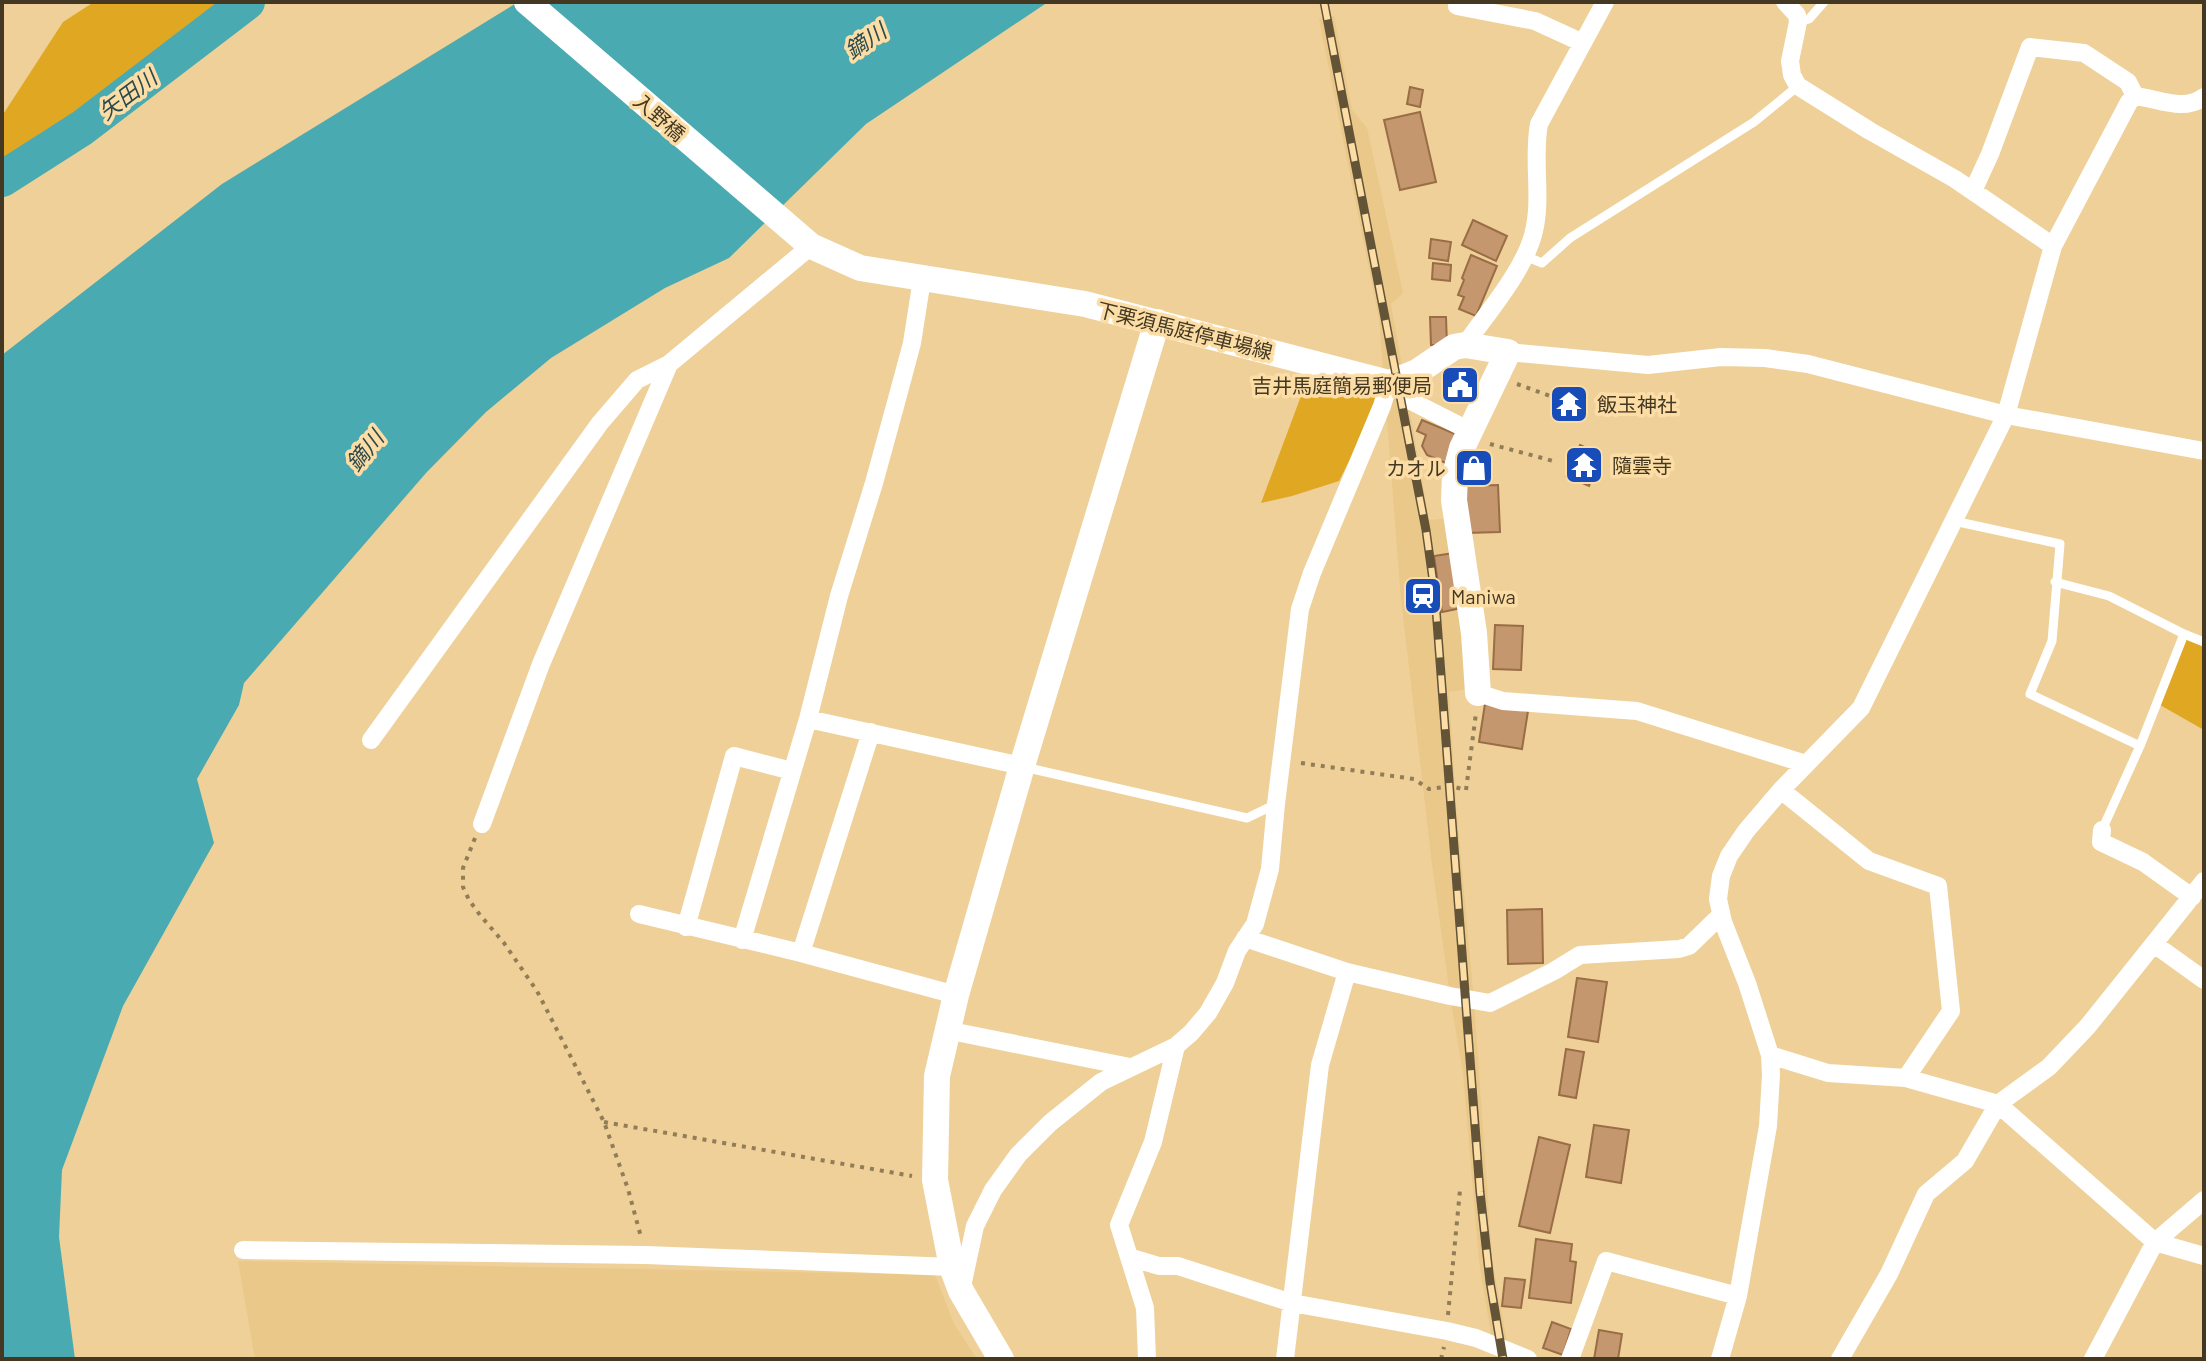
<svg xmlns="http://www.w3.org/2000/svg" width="2206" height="1361" viewBox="0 0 2206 1361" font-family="Barlow,'Noto Sans JP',sans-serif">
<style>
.built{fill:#eac889}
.green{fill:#e0a722}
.water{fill:#4aaab1}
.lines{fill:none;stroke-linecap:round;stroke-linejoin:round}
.river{stroke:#4aaab1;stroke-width:36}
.building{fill:#c5976e;stroke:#996d45;stroke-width:2}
.path{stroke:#917d58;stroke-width:4;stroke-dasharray:4 6;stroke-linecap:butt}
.lane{stroke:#fff;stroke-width:9}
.street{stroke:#fff;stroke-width:18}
.secondary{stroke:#fff;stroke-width:26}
.rail-casing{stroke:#635337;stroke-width:9}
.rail{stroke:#fbdda5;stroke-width:6;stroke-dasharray:18;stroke-linecap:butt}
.labels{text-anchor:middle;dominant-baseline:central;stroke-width:7;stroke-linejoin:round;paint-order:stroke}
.street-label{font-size:20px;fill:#443822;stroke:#fbdda5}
.poi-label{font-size:20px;fill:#443822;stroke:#fbdda5;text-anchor:start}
.water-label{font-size:22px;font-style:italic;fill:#2c4a4d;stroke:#fbdda5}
</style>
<rect width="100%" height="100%" fill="#eed098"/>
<path class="built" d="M1334,16l18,94 15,18 36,165 -12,11 38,216 23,-2 17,171 -20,3 7,111 18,198 18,257 18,101h-15l-16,-98 -16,-188 -13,-77 -18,-132 -31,-265 -22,-280 -60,-300z
M238,1261l697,14 19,49 23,35h-722z"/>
<path class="green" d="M94,2h135l-146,105 -17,28 -64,32v-51l61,-94z
M1310,372l65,21 2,13 -38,75 -47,15 -31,7z
M2187,638l17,7v85l-44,-25z"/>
<path class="water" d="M518,2h530l-182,122 -137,134 -64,30 -114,70 -65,54 -60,61 -182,210 -5,22 -42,74 17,64 -91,163 -61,164 -3,67 16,122h-73v-1004l220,-171z"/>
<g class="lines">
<path class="river" d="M2,179l80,-51 165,-126"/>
</g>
<path class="building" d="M1410,87l13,3 -3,17 -13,-3z
M1420,112l16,70 -36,8 -16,-70z
M1473,220l34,16 -11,25 -34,-16z
M1431,239l20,3 -3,19 -19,-3z
M1471,255l26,11 -21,50 -17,-7 5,-12 -6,-2 6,-15 -2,-2z
M1433,263l18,2 -1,16 -18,-2z
M1430,317h16l1,28h-16z
M1564,390l18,6 -7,23 -19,-6z
M1422,420l38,16 -12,28 -21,-9 -5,-9 4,-11 -9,-4z
M1580,445l22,10 -13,31 -23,-10z
M1475,451l14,3 -7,26 -14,-4z
M1498,485l2,47 -34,1 -2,-47z
M1454,553l8,55 -20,4 -8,-56z
M1495,625l28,1 -2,44 -28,-1z
M1485,704l43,7 -6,38 -43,-7z
M1542,909l1,54 -35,1 -1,-54z
M1577,978l30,4 -9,60 -30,-5z
M1566,1049l18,3 -8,46 -17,-3z
M1594,1125l35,5 -8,53 -35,-6z
M1539,1137l31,8 -20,88 -31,-7z
M1536,1239l36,5 -2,17 6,1 -5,41 -42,-5z
M1505,1278l20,2 -4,28 -19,-2z
M1552,1322l19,7 -8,26 -20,-7z
M1599,1330l23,4 -4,25h-24z"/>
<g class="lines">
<path class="path" d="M1517,384l36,13
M1490,444l67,18
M1301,763l113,16 15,10 22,-3 15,4 10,-77
M475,838l-12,30v19l6,13 11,15 24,28 33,48 38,74 29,57 24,67 13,48
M604,1122l308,54
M1448,1315l12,-125
M1441,1359l3,-12"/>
<path class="lane" d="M1798,22l11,-3 15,-17
M1525,256l17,7 28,-25 184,-116 44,-36
M1954,521l106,23 -8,97 -22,53 110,52
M2055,582l54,14 75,38
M1024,767l223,51 29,-14
M2102,830l38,-84 44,-112 20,8"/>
<path class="street" d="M1785,2l12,13 1,7 -8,39 2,14 6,11 72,45 85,48 98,67
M1457,6l78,15 48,22
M1973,191l17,-37 40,-107 54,6 44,29 7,14
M1465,345c22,-32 58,-73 68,-110 10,-36 -1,-75 6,-111l66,-122
M1508,352l140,13 73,-8 44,1 43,6 198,51 198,36
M1411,401l59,30
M1478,693l25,8 134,10 169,53
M808,719l214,47
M371,740l229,-317 37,-43 32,-16
M1781,790l88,71 69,25 13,125 -45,67
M482,824l59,-160 128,-300 142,-118
M2102,830l-1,12 42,20 49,35
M639,914l162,39 155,42
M686,927l48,-171 58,15
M1245,938l102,34 103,24 40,7 64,-32 26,-16 99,-6 10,-3 32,-31
M742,940l66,-221 31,-123 35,-113 23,-84 15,-56 10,-64
M2154,944l50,36
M801,953l70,-221
M946,1030l184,37
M1770,1055l58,18 78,5 92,26 157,138 49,14
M243,1250l403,5 306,12
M1129,1257l30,9h19l114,37 155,28 29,7 52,21
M961,1291l14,-65 18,-36 25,-35 32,-32 51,-41 75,-36 15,-13 17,-20 17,-30 12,-32 18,-27 15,-55 6,-65 24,-195 12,-36 70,-167 7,-23
M1147,1359l-2,-51 -26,-83 34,-83 23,-96
M1285,1359l35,-294 27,-93
M1570,1359l36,-98 132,35
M1720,1359l18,-63 30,-170 3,-51 -1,-20 -23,-72 -24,-61 -5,-23 3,-23 8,-20 17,-25 35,-41 80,-82 145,-293 47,-169 76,-144 6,-6c24,3 49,16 69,1
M1840,1359l49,-85 37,-80 39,-33 33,-57 51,-37 39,-41 116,-145
M2093,1359l62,-117 49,-42"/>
<path class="secondary" d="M527,2l284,244 49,22 225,36 304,79 28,-11 37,-25 11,-2 43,7 -46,96 -7,27 -1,25 20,133 4,60
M1001,1359l-40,-68 -9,-24 -17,-87 2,-104 19,-81 66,-229 135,-444"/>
<defs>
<path id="rail" d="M1324,2l102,528 9,65 45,597 10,90 13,77"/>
</defs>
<use href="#rail" class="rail-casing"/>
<use href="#rail" class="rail"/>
</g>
<defs>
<symbol id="civic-square" viewBox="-11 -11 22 22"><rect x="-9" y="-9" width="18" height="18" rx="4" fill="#184cb9" stroke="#fbdda5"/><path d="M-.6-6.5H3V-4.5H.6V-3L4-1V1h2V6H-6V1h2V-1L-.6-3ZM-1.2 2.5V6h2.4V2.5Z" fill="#fff"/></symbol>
<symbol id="temple-square" viewBox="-11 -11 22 22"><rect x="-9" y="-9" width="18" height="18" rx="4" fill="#184cb9" stroke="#fbdda5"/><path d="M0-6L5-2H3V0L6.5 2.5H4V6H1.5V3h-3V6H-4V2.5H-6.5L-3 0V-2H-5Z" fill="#fff"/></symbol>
<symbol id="shop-square" viewBox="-11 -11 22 22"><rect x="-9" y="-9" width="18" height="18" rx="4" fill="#184cb9" stroke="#fbdda5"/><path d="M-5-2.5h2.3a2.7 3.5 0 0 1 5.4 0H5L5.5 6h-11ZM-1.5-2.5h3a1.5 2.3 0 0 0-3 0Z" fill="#fff"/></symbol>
<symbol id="station-square" viewBox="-11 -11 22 22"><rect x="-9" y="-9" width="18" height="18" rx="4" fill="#184cb9" stroke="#fbdda5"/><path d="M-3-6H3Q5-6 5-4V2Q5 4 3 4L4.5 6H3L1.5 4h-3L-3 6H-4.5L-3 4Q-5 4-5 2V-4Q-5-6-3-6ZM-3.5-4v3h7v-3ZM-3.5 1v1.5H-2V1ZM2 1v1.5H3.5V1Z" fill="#fff"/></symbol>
</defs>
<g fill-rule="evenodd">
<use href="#civic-square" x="1438" y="363" width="44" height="44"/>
<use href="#temple-square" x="1547" y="382" width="44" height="44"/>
<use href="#temple-square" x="1562" y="443" width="44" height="44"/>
<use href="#shop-square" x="1452" y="446" width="44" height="44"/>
<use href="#station-square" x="1401" y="574" width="44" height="44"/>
</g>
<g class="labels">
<g class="street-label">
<text transform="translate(660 117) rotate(41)">入野橋</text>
<text transform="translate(1185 330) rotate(14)">下栗須馬庭停車場線</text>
</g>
<g class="poi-label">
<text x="1432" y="385" text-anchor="end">吉井馬庭簡易郵便局</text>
<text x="1597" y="404">飯玉神社</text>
<text x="1612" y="465">隨雲寺</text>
<text x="1446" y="468" text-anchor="end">カオル</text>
<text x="1451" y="596">Maniwa</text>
</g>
<g class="water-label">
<text transform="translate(865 40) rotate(-34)">鏑川</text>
<text transform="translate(127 94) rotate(-37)">矢田川</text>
<text transform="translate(364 450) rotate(-51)">鏑川</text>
</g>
</g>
<rect width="2206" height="1361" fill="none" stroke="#443822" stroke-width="8"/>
</svg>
